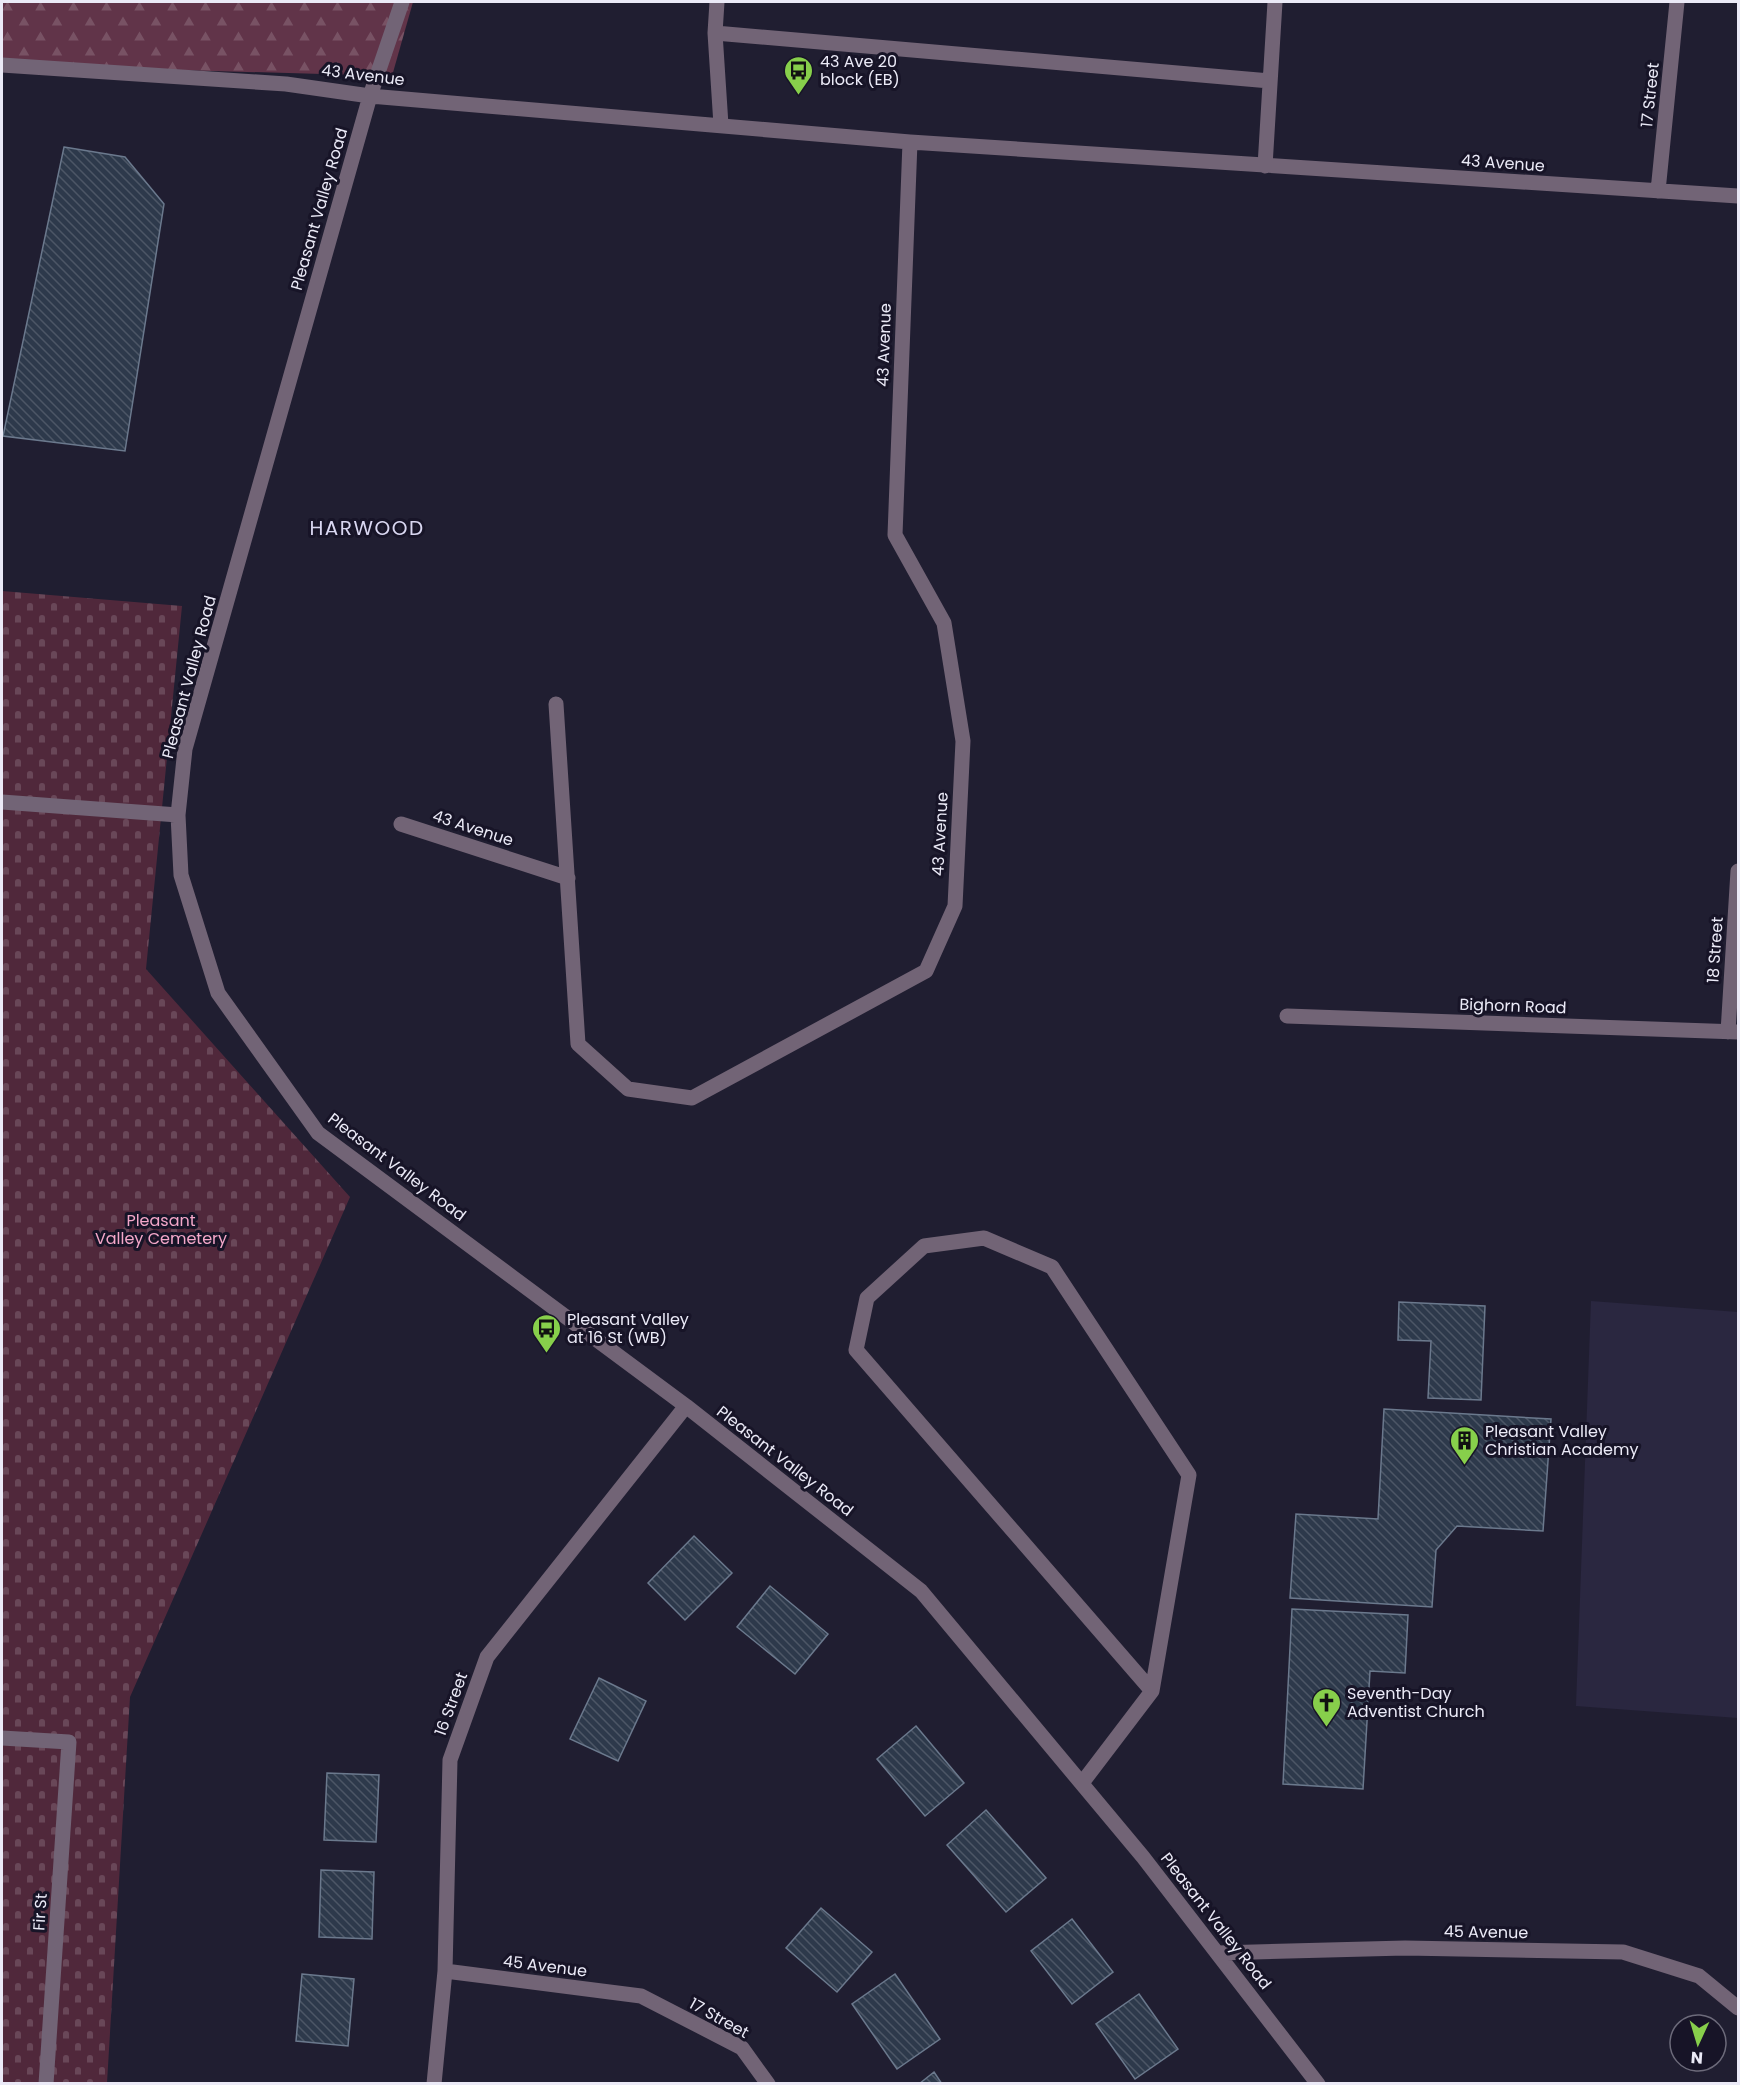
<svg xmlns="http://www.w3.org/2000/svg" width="1740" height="2085" viewBox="0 0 1740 2085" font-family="Poppins,sans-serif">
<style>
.built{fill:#2a2740}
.forest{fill:url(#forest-firs)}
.cemetery{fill:url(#cemetery-stones)}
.building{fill:url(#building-back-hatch);stroke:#6b798d;stroke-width:1.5}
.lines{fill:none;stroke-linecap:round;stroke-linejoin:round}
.minor{stroke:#726476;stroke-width:15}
.labels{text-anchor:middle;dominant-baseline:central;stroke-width:6;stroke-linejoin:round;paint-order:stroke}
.poi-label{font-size:16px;fill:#ebeaf7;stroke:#171427;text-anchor:start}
.street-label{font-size:16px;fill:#ebeaf7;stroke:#171427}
.park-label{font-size:16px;fill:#f4a7c9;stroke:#171427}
.quarter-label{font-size:20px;letter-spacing:1.5px;fill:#d9d7f1;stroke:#171427}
</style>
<defs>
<pattern id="forest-firs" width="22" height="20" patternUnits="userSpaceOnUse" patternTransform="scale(1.5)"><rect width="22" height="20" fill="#613449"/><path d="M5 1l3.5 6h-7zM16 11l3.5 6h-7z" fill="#785264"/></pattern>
<pattern id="cemetery-stones" width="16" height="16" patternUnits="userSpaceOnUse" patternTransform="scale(1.5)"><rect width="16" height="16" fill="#50283b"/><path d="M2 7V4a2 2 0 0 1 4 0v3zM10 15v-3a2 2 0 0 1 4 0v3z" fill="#694758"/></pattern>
<pattern id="building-back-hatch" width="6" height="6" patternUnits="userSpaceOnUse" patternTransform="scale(1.5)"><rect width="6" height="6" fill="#2d394b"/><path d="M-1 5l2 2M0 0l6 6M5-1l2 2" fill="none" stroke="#4c5666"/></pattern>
</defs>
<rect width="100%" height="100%" fill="#201e31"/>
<path class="built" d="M1591,1301l147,11v406l-162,-12z"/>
<path class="forest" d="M2,2h411l-21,74 -390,-11z"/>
<path class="cemetery" d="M2,591l180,15 -36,363 204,228 -220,500 -23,386h-105z"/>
<path class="building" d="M64,147l61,10 39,47 -39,247 -122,-15z
M1399,1302l86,4 -4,94 -53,-2 3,-57 -33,-1z
M1384,1409l167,10 -8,112 -86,-5 -21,24 -4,57 -142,-9 6,-84 82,5z
M694,1536l38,37 -47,47 -37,-37z
M770,1586l58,48 -33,40 -58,-47z
M1292,1609l116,6 -3,58 -35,-2 -7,118 -80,-5z
M599,1678l47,23 -28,60 -48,-22z
M916,1726l48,57 -39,33 -48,-57z
M327,1773l52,2 -3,67 -52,-2z
M986,1810l60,68 -40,34 -59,-67z
M321,1870l53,2 -2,67 -53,-2z
M821,1908l51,44 -35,40 -51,-44z
M1072,1919l41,53 -41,32 -41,-53z
M302,1974l52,5 -6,67 -52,-5z
M895,1974l45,65 -43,30 -45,-65z
M1139,1994l39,55 -43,30 -39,-55z
M934,2072l8,12h-23z"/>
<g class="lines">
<path class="minor" d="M402,2l-32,94 -185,653 -7,66 3,60 37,118 100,140 368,273 235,185 222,266 175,227
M717,2l-2,31 6,92
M715,33l555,48
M2,65l284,19 84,12 540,46 828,54
M1265,166l10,-164
M1658,191l19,-189
M556,704l22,340 50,45 64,9 234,-127 29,-65 8,-165 -19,-118 -49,-88 15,-393
M2,802l176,13
M401,824l167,54
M1287,1016l451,16
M1728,1032l10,-161
M2,1738l67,4 -23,342
M1082,1783l70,-92 37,-216 -137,-208 -68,-29 -60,8 -57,52 -11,52 296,341
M1218,1953l187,-5 218,4 76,24 39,32
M445,1971l196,25 101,52 26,36
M434,2084l11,-113 5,-211 37,-103 199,-251"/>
</g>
<defs>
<symbol id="bus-pin" viewBox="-11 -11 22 30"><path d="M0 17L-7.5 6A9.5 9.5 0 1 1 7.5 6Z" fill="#87cf4b" stroke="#171427"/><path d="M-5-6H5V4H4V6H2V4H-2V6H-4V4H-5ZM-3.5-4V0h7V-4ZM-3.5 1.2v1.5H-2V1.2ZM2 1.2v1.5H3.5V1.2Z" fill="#111"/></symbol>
<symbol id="building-pin" viewBox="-11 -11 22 30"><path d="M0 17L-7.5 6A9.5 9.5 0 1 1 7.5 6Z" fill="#87cf4b" stroke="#171427"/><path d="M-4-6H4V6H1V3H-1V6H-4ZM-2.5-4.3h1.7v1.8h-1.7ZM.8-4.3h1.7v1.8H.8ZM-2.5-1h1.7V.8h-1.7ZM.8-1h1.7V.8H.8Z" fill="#111"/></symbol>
<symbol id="church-pin" viewBox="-11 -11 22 30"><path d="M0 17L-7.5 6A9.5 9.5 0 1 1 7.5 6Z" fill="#87cf4b" stroke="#171427"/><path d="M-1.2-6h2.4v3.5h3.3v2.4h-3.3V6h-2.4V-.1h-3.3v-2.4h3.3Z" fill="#111"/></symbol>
</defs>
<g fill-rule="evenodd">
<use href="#bus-pin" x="782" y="54" width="33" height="45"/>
<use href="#bus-pin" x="530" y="1312" width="33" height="45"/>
<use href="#building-pin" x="1448" y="1424" width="33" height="45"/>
<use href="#church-pin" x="1310" y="1686" width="33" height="45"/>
</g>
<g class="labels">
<g class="poi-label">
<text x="820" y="61">43 Ave 20<tspan x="820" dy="18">block (EB)</tspan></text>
<text x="567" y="1319">Pleasant Valley<tspan x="567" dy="18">at 16 St (WB)</tspan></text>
<text x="1485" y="1431">Pleasant Valley<tspan x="1485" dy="18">Christian Academy</tspan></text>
<text x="1347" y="1693">Seventh-Day<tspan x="1347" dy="18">Adventist Church</tspan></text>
</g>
<g class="street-label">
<text transform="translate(363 75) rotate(7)">43 Avenue</text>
<text transform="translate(1650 95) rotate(-84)">17 Street</text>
<text transform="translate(1503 163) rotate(4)">43 Avenue</text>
<text transform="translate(319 209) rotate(-74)">Pleasant Valley Road</text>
<text transform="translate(884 345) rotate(-88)">43 Avenue</text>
<text transform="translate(189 677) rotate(-75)">Pleasant Valley Road</text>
<text transform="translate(473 828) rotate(18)">43 Avenue</text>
<text transform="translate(940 834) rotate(-87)">43 Avenue</text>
<text transform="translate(1715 950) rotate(-86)">18 Street</text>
<text transform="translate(1513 1006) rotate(2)">Bighorn Road</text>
<text transform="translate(397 1167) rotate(37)">Pleasant Valley Road</text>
<text transform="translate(785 1461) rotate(38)">Pleasant Valley Road</text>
<text transform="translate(451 1704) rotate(-70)">16 Street</text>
<text transform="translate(40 1912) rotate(-86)">Fir St</text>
<text transform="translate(1216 1921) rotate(52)">Pleasant Valley Road</text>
<text transform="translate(1486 1932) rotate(1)">45 Avenue</text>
<text transform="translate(545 1966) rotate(7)">45 Avenue</text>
<text transform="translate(719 2018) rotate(29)">17 Street</text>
</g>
<g class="park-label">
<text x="161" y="1220">Pleasant<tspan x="161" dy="18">Valley Cemetery</tspan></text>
</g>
<g class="quarter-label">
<text x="367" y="528">HARWOOD</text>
</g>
</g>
<rect width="1740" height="2085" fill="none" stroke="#ebeaf7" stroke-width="6"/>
<g transform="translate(1698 2043) rotate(184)"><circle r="28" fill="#171427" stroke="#6c6a7a" stroke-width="1.5"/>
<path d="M0-4.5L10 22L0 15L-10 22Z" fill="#87cf4b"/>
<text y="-9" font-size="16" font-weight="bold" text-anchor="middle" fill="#ebeaf7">N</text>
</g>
</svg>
